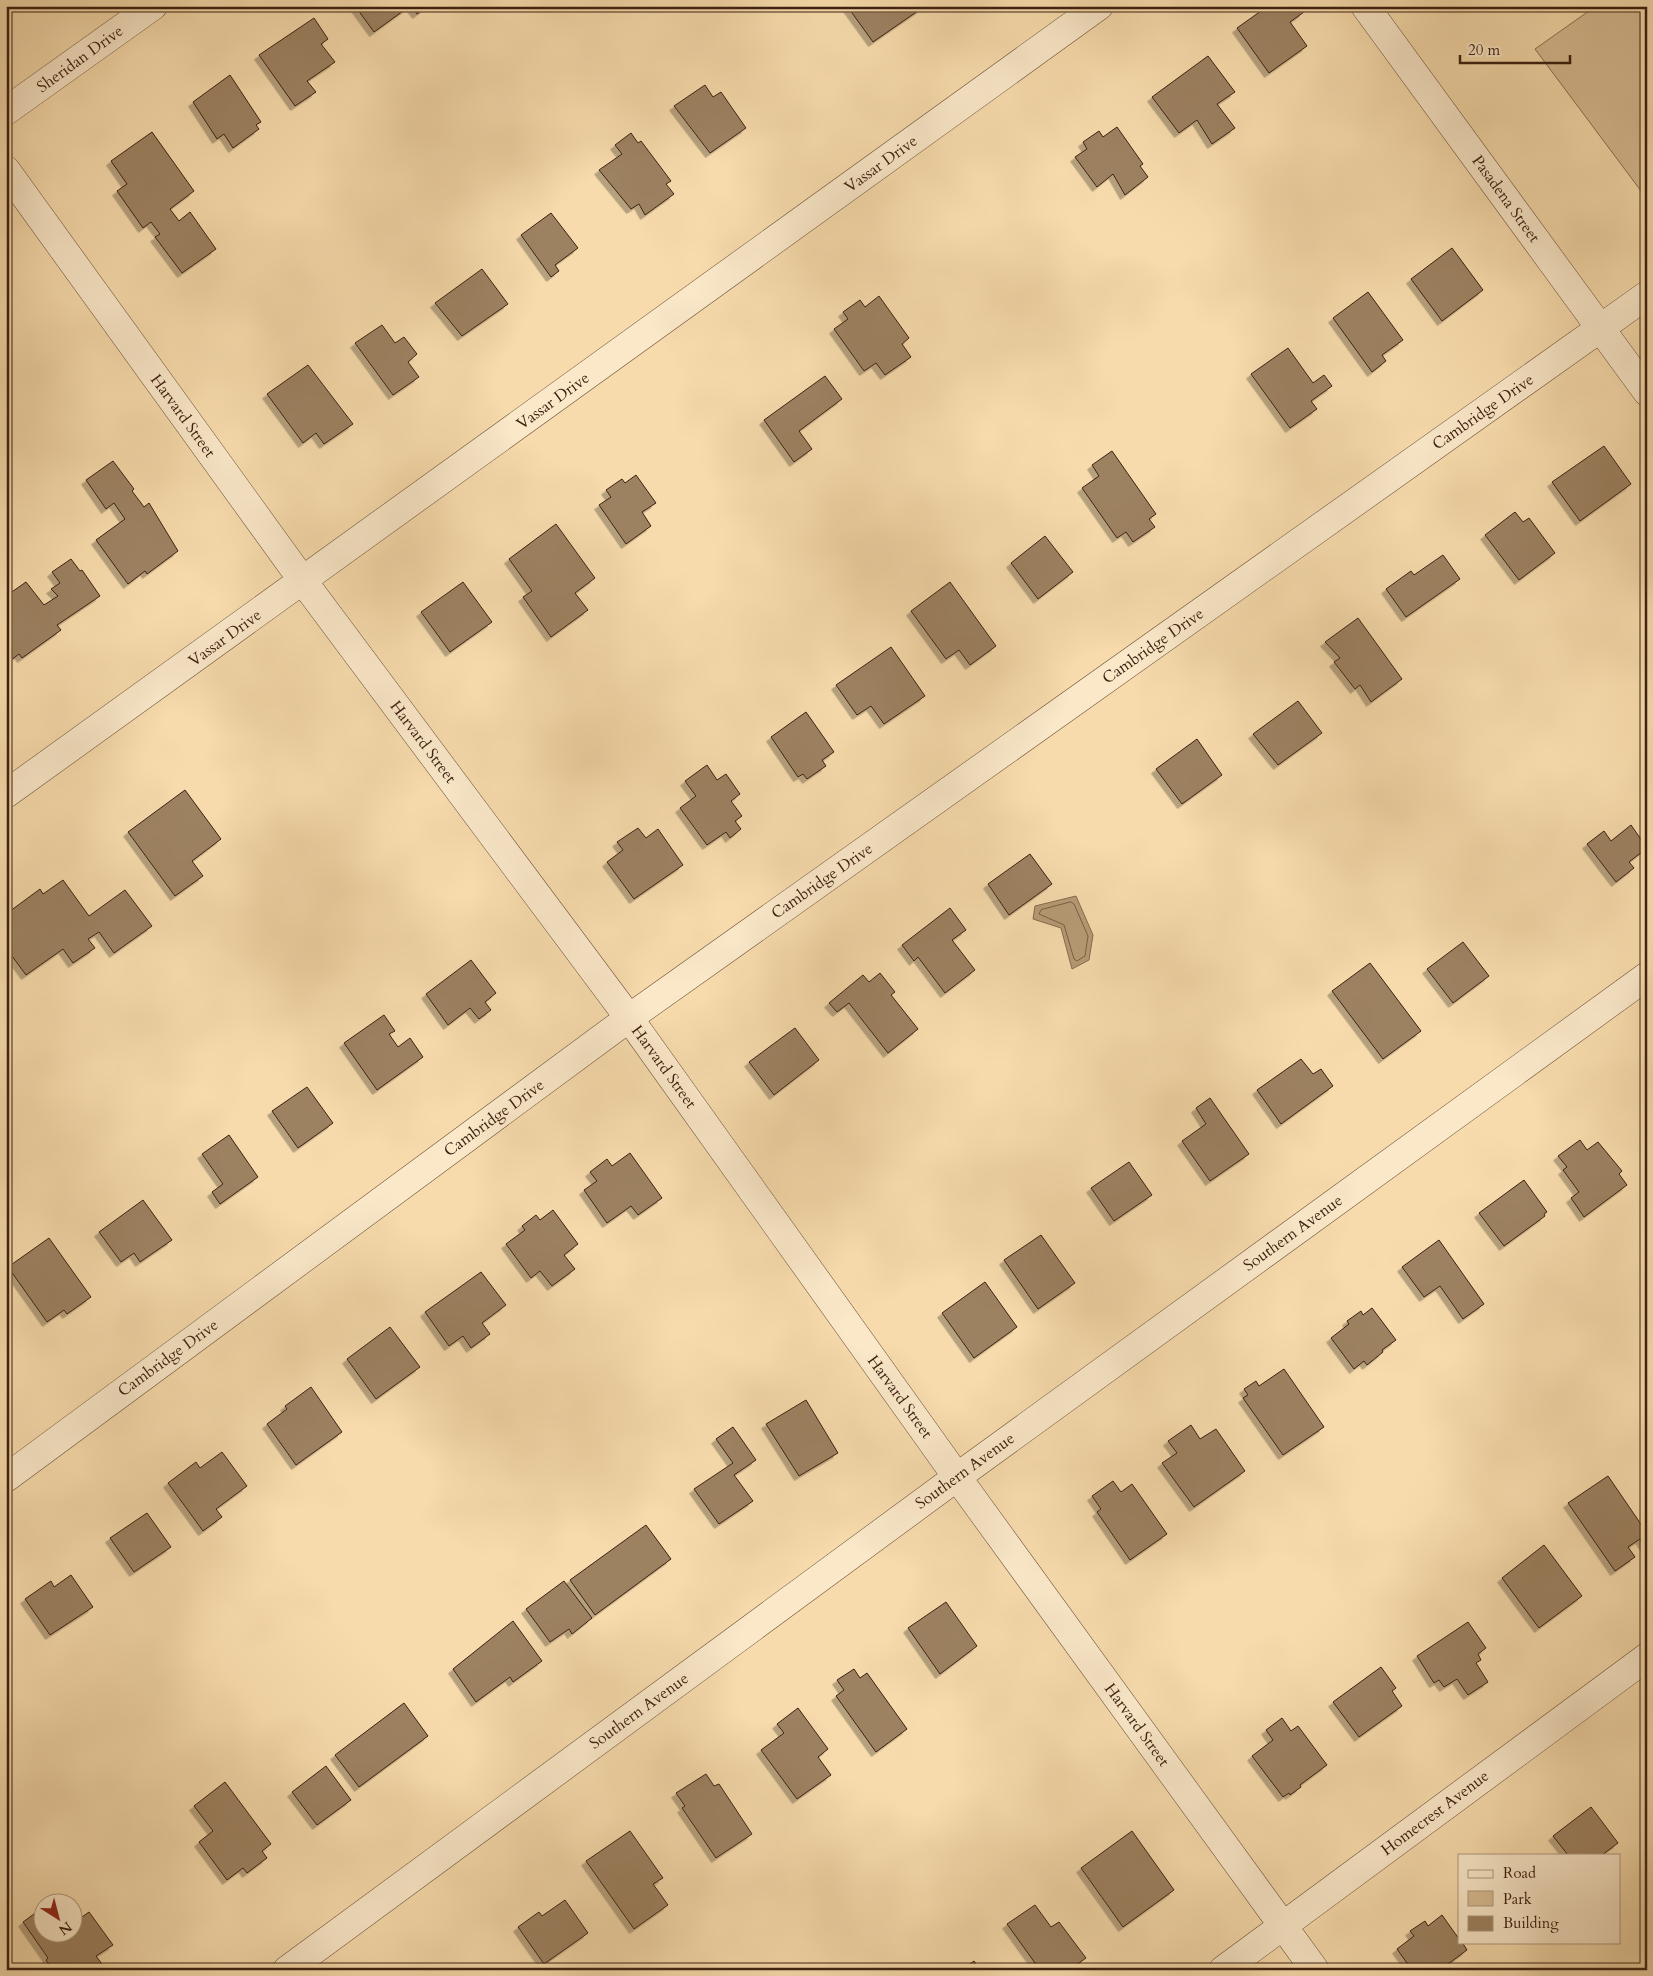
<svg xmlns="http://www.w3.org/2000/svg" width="1653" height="1976" viewBox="0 0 1653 1976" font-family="Cardo,serif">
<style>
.green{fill:#d7bb92;stroke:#8a6e52}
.water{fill:#b79c77;stroke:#866b4e}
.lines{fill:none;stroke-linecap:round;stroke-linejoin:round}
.shore{stroke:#7a5e44;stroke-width:1}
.building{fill:#9d8262;stroke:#3c2111;filter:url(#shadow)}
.minor-casing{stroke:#6b5038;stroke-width:29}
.minor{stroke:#fae8c9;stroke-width:28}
.labels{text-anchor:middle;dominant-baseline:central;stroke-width:4;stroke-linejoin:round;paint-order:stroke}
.street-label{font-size:16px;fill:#3c2111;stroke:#fae8c9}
</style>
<defs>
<filter id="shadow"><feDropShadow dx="-4.5" dy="4.5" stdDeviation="0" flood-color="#0004"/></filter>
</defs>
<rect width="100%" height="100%" fill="#f7dbac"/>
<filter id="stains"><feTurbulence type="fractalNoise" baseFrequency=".004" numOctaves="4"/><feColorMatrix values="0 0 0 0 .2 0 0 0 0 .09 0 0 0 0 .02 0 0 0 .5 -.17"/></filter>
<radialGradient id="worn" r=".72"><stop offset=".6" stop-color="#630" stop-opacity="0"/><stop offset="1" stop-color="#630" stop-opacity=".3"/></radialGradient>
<path class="green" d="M1596,6h51v193l-112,-150z"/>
<path class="water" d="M1076,896l17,39 -4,25 -17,9 -11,-41 -28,-9 2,-13z"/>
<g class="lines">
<path class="shore" d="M1071,902l3,2 14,32 -3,20 -8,5 -3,-2 -10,-34 -25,-11 2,-4z"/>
</g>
<path class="building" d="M355,6h55l-36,26z
M411,6h17l-11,8z
M847,6h78l-52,36z
M1268,6h32l4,6 -14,10 17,24 -38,27 -32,-45z
M314,18l14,21 -7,5 14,18 -28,19 9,11 -21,14 -36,-51z
M1208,56l27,36 -18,12 18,24 -23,16 -15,-24 -18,13 -27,-36z
M230,75l31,47 -5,3 3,4 -26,19 -9,-14 -7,5 -24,-37z
M705,85l8,12 8,-5 25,36 -36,25 -36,-47z
M1117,127l26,37 -3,2 8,11 -23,18 -12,-21 -16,13 -22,-30 12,-8 -4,-7 16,-11 4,6z
M152,132l42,59 -24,18 9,12 11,-9 26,37 -34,24 -27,-36 5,-3 -9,-12 -8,6 -26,-37 10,-7 -16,-23z
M631,133l7,10 3,-2 30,40 -5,3 8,10 -29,21 -6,-11 -8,5 -32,-39 23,-16 -7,-9z
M551,213l27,35 -23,17 4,6 -8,6 -30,-42z
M1452,248l31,42 -41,31 -31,-42z
M482,269l26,35 -46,32 -27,-33z
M1368,292l35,48 -21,15 4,6 -14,11 -39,-54z
M879,296l30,42 -7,6 9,13 -26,18 -9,-12 -12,8 -30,-42 14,-10 -5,-7 17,-12 5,7z
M382,325l13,18 9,-6 13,17 -9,8 11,15 -26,18 -38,-52z
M1288,348l25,35 11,-8 8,11 -21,15 6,8 -27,19 -39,-54z
M308,365l45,59 -29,20 -8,-11 -13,10 -36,-49z
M825,376l17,23 -43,32 13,18 -18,13 -30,-42z
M1604,446l27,38 -51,37 -28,-39z
M1112,451l44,63 -7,5 6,8 -22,15 -7,-10 -9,6 -35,-50 17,-12 -7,-11z
M113,461l21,28 -2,2 12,16 5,-4 29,48 -31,23 -2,-3 -17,13 -32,-44 29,-21 -11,-16 -8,6 -20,-29z
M636,475l20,28 -14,9 9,14 -25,18 -27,-39 12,-8 -5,-7 16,-11 3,4z
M1515,512l8,10 6,-4 26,35 -36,27 -34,-45z
M556,524l39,54 -20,15 13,17 -37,27 -28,-40 9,-6 -23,-32z
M1045,536l28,36 -35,27 -27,-36z
M1443,555l17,24 -54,38 -20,-28 25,-18 3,4z
M71,559l9,12 2,-1 18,26 -43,29 4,5 -39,28 -3,-4 -13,10v-68l20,-14 18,23 14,-9 -7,-7 9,-6 -8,-11z
M463,582l29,40 -42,30 -29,-40z
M950,582l46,64 -26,19 -11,-15 -13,9 -35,-48z
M1358,618l44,61 -31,23 -11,-17 -5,4 -21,-27 6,-4 -15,-16z
M891,647l34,49 -41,28 -13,-18 -14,9 -21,-30z
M1298,701l24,32 -44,32 -25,-31z
M806,712l28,40 -12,8 4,6 -19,13 -4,-5 -5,3 -27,-40z
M1197,739l25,36 -40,29 -26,-35z
M707,765l10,15 9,-6 14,20 -9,7 11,15 -7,5 6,8 -11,9 -4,-6 -19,13 -27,-37 16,-12 -11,-15z
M185,790l36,49 -29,22 11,15 -28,20 -47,-64z
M1631,825l16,23 -18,14 5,6 -18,14 -29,-38 17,-13 7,10z
M638,828l8,10 12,-9 25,36 -49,34 -27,-37 16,-12 -6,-8z
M1030,854l22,30 -43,31 -21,-31z
M63,880l26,36 36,-26 27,36 -38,27 -15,-21 -11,7 7,9 -22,15 -10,-14 -37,26 -20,-27v-34l34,-25 3,5z
M950,908l16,22 -14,10 23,30 -30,23 -27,-36 -4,4 -12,-16z
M1463,942l26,34 -36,27 -26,-34z
M471,960l25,33 -11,9 6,8 -12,9 -9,-11 -22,17 -22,-31z
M1370,963l51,68 -38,28 -51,-68z
M880,973l15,19 -4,3 27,34 -30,24 -39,-50 -12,9 -8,-9 34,-28 6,7z
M384,1015l11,16 -6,3 9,13 12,-9 13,19 -46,33 -33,-47z
M795,1028l24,32 -45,35 -25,-33z
M1301,1059l12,15 8,-5 12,17 -52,38 -24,-34z
M307,1087l26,36 -35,25 -26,-37z
M1210,1098l39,56 -39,27 -28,-40 24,-17 -10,-16z
M229,1135l29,42 -38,27 -8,-12 11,-8 -21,-30z
M1580,1140l7,10 11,-8 24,29 -3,3 8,11 -43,32 -13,-19 8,-6 -16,-22 4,-3 -9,-11z
M630,1153l32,45 -24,17 -7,-9 -24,17 -23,-33 13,-9 -7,-9 17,-13 5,7z
M1129,1162l23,33 -38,26 -23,-33z
M1524,1180l23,32 -3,2 1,2 -41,30 -25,-33z
M143,1200l29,40 -32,22 -6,-9 -13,9 -22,-30z
M553,1210l25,34 -14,11 11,14 -23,17 -12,-15 -9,7 -25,-34 19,-14 -3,-4 14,-11 4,5z
M1041,1235l34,48 -37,26 -34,-49z
M49,1238l42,59 -24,17 -3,-4 -17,12 -39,-55z
M1439,1240l45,64 -21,15 -23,-33 -16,11 -22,-30z
M481,1272l25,33 -24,18 8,11 -19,14 -8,-12 -14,10 -24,-34z
M985,1282l32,45 -43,31 -32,-45z
M1372,1308l24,32 -14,10 1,2 -16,13 -3,-4 -10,8 -23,-31 18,-14 -2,-3 14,-10 2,4z
M390,1327l30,40 -44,32 -29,-40z
M1284,1369l40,58 -41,28 -40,-57 5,-3 -4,-6 12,-8 3,5z
M311,1387l31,45 -46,33 -29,-41 20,-15 -2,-3z
M806,1400l32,53 -39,23 -33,-52z
M1191,1425l9,14 16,-10 29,42 -51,36 -32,-44 15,-10 -9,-12z
M733,1427l23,33 -22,15 19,26 -34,23 -25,-35 39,-26 -17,-24z
M222,1452l25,34 -31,23 6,8 -19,14 -35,-48 28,-21 4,6z
M1608,1476l39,57v16l-7,-10 -12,8 7,10 -20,14 -47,-68z
M1113,1481l8,11 11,-8 35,50 -37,26 -33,-48 4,-3 -9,-13z
M147,1513l24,34 -37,25 -24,-34z
M646,1525l25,34 -76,56 -25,-35z
M1544,1545l38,51 -43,32 -37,-50z
M71,1575l22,32 -43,28 -25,-36 26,-18 3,6z
M564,1581l28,37 -20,16 -3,-5 -19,13 -24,-33z
M946,1602l31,44 -37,28 -32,-46z
M513,1621l29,40 -29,21 -3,-5 -34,25 -23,-33z
M1468,1622l18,26 -8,6 3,6 -5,3 12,19 -20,13 -11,-16 -13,8 -5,-7 -5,3 -17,-27z
M1381,1667l15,21 -4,3 10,15 -43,31 -26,-35z
M854,1669l6,9 7,-5 40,56 -31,23 -40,-56 8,-6 -7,-10z
M404,1703l24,33 -69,51 -24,-32z
M798,1708l30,41 -10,8 13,18 -34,24 -36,-49 23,-17 -7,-9z
M1282,1718l9,13 7,-5 29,39 -27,20 1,2 -11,8 -1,-2 -6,4 -31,-41 21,-16 -7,-10z
M326,1766l25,34 -34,25 -25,-33z
M706,1774l8,12 5,-2 33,50 -36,24 -34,-50 3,-2 -9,-13z
M225,1782l46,62 -9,7 5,7 -20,15 -4,-5 -16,12 -28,-38 14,-11 -19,-25z
M1591,1807l27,36 -16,12h-34l-15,-19z
M630,1831l33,47 -10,6 15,21 -34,24 -48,-68z
M1132,1831l42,59 -51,37 -42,-59z
M565,1900l23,33 -44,31 -26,-37 21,-15 3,4z
M1035,1905l16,22 8,-5 27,36 -17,12h-29l-33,-46z
M42,1908v26h30v-10l17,-12 24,33 -17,11 9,12 -52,2 -7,-10 2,-2 -25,-36z
M1442,1915l17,24v3h3l5,8 -27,20h-28l-15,-21 17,-13 -4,-5 15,-10 3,5z
M974,1961l6,9h-18z"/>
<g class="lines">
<defs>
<path id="minor" d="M1365,6l282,386
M6,111l147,-105
M6,170l297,411 326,437 328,459 358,493
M6,794l1093,-788
M6,1478l623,-460 1018,-723
M287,1970l670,-493 690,-501
M1223,1970l424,-313"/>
</defs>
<use href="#minor" class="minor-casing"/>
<use href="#minor" class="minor"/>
</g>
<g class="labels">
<g class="street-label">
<text transform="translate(80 59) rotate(-36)">Sheridan Drive</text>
<text transform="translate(881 164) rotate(-36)">Vassar Drive</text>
<text transform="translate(1506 199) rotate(54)">Pasadena Street</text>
<text transform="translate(553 401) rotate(-36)">Vassar Drive</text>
<text transform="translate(1483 412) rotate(-35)">Cambridge Drive</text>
<text transform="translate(183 416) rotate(54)">Harvard Street</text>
<text transform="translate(225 638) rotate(-36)">Vassar Drive</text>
<text transform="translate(1153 646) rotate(-35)">Cambridge Drive</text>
<text transform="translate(423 742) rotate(53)">Harvard Street</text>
<text transform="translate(822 881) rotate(-35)">Cambridge Drive</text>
<text transform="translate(664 1067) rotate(54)">Harvard Street</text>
<text transform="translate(494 1118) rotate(-36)">Cambridge Drive</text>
<text transform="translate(1293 1233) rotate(-36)">Southern Avenue</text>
<text transform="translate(168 1358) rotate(-36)">Cambridge Drive</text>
<text transform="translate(900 1397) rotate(54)">Harvard Street</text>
<text transform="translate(965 1471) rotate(-36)">Southern Avenue</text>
<text transform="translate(639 1711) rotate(-36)">Southern Avenue</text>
<text transform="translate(1137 1725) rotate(54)">Harvard Street</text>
<text transform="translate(1435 1813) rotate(-37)">Homecrest Avenue</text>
</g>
</g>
<rect width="1653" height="1976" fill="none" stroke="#f7dbac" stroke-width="25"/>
<rect x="8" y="8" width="1638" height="1961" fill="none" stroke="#3c2111" stroke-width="2.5"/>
<rect x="12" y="12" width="1628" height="1951" fill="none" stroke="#3c2111"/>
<rect x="1458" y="1854" width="162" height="90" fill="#fae8c9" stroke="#ae987f"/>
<rect x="1468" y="1870" width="25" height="8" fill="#fae8c9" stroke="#ae987f"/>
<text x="1503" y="1878" font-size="15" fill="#3c2111">Road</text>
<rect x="1468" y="1891" width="25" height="15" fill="#d7bb92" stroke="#ae987f"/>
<text x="1503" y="1904" font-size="15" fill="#3c2111">Park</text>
<rect x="1468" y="1916" width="25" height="15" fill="#9d8262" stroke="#ae987f"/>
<text x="1503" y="1928" font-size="15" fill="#3c2111">Building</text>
<g transform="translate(58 1918) rotate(144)"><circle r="24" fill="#fae8c9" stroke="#ae987f"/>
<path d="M0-4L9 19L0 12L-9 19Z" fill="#8f2418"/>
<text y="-8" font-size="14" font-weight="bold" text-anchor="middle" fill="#3c2111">N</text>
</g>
<path d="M1460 55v8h110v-8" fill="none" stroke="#3c2111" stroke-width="2.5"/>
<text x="1468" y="55" font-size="15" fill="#3c2111" stroke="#fae8c9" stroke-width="4" paint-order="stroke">20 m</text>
<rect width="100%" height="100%" filter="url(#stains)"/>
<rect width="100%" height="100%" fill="url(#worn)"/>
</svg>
